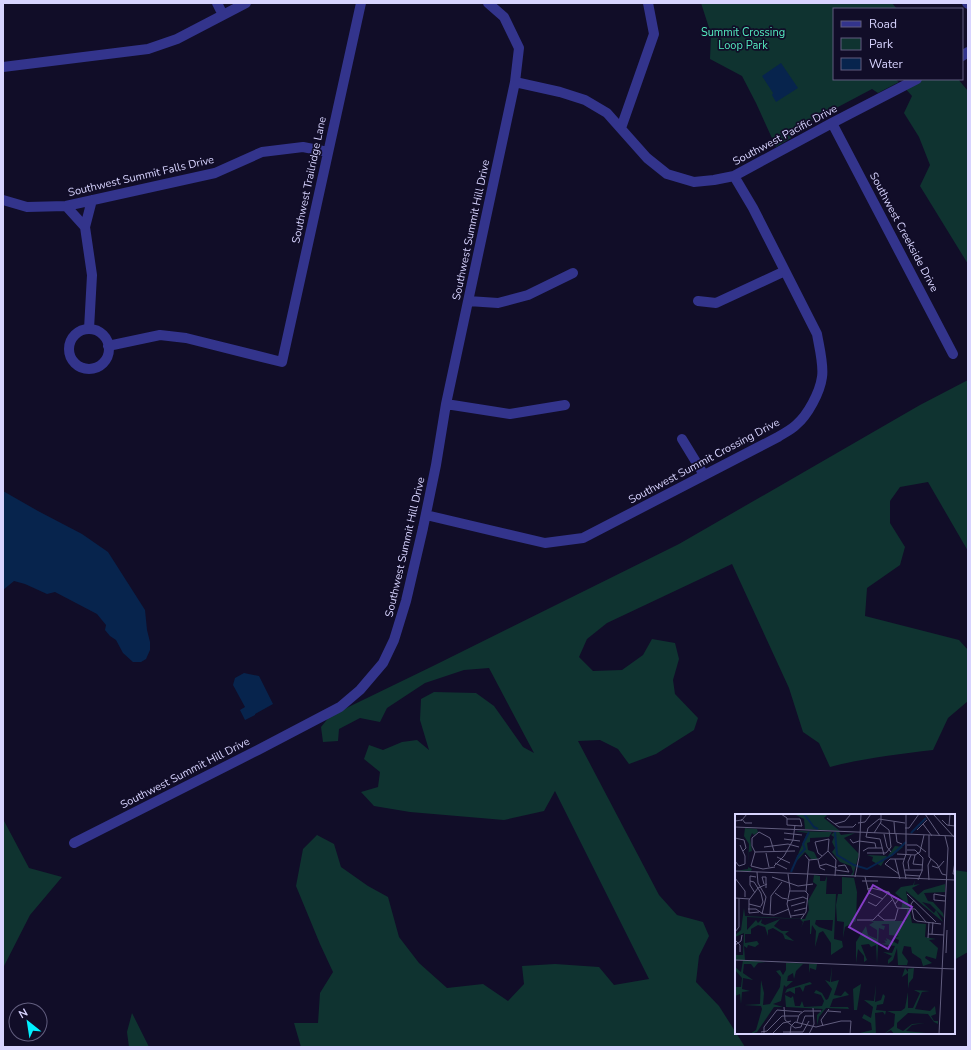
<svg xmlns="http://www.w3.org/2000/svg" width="971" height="1050" viewBox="0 0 971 1050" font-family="'Nunito Sans',sans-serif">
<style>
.green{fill:#0f3330}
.water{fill:#07244d}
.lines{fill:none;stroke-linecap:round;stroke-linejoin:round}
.minor{stroke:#33348c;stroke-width:10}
.labels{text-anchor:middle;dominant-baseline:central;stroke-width:3.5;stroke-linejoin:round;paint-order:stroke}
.park-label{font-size:11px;fill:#54ebbf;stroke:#110d28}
.street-label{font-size:11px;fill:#d8d4ff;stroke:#110d28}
.inset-river{fill:none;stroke:#07244d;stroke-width:2}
.inset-road{fill:none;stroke:#615d7e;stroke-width:1}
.view{fill:#843dc5;fill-opacity:0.15;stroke:#843dc5;stroke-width:2}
.inset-edge{fill:none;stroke:#d8d4ff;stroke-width:2}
</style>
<rect width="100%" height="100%" fill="#110d28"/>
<path class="green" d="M701,3h191l5,6h-63v70h61l4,3 -21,11 -6,-4 -83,44 2,5 -15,9 -20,-44 -14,-27 -32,-17 1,-25z
M918,79h40l10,12v173l-48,-78 10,-21 -11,-28 -15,-24 8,-17 -8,-9z
M968,380v171l-40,-69 -28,5 -10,14v22l15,24 -5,18 -33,23 -2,28 94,24 9,10v51l-20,17 -15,32c-34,4 -69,8 -103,17l-11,-24 -16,-11 -14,-44 -57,-124 -125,59 -20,16 -8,18 14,14 29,-1 21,-15 9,-16 23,4 4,16 -6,21 2,14 23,24 -4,12 -38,24 -27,10 -11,-15 -18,-9 -22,1 81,154 18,20 26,7 6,14 -10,20 -3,26 23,24 26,41h-444l-7,-24h24l2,-30 13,-21 -13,-28 -24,-58 7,-37 14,-14 17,9 7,23 27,19 20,11 11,40 20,26 28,25 36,-4 25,17 16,-17 -2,-18 33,-2 44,3 15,18 35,-6 -94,-188 -11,20 -40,9 -94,-8 -36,-6 -13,-14 17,-5 2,-15 -16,-13 5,-14 14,5 19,-8 15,-2 12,10 -9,-30 1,-21 13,-7 42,1 18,13 29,41 11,6 -45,-85 -25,2 -39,13 -38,25 -7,14 -20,-4 -21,11 -1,12 -15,1 -2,-15 9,-11 103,-50 246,-122 241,-139z
M3,819l26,49 33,9 -32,38 -27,53z
M954,870l14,2v80l-14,8z
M132,1013l17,34h-20l-2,-15z"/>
<path class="water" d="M781,63l17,25 -22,14 -4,-7 1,-2 -11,-17z
M3,491l35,20 44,23 26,18 37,58 2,20 3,12v8l-4,9 -5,3h-8l-10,-9 -7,-13 -6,-4 -5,-6 1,-5 -9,-11 -42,-22 -8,2 -22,-10 -11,-3 -11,9z
M244,673l15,3 14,28 -18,10v1l-10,5 -5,-10 5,-3 -12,-22 2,-7z"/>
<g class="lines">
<path class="minor" d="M217,3l6,12
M967,3l1,1
M962,56l6,-4
M3,67l145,-18 29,-10 69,-36
M515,82l45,10 25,8 22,13 40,45 20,16 27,8 20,-2 20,-4 98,-53 85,-44
M832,123l121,231
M621,128l33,-94 -6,-31
M3,200l24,7 39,-1 149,-33 47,-21 41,-5 25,5
M66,206l19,21
M468,301l30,2 30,-8 45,-22
M698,301l18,2 69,-32
M89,329l3,-54 -7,-48 7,-27
M69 349a20 20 0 1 1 40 0a20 20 0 1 1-40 0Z
M108,346l52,-11 26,3 96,24 79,-359
M446,404l64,10 55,-9
M682,439l22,36
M426,515l119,28 38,-5 195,-101c6,-4 13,-7 18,-12 12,-10 24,-33 26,-48 2,-12 -3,-31 -5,-43l-64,-126 -19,-32
M74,843l184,-93 82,-43 20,-17 23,-27 11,-23 12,-39 17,-73 13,-63 10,-61 69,-322 4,-34 -15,-31 -16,-14"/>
</g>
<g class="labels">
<g class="park-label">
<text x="743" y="32">Summit Crossing<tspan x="743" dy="13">Loop Park</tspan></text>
</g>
<g class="street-label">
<text transform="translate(785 135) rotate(-28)">Southwest Pacific Drive</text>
<text transform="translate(141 176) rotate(-13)">Southwest Summit Falls Drive</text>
<text transform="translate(309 180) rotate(-78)">Southwest Trailridge Lane</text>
<text transform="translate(471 230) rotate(-78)">Southwest Summit Hill Drive</text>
<text transform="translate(904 232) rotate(62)">Southwest Creekside Drive</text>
<text transform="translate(704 461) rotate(-28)">Southwest Summit Crossing Drive</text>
<text transform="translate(405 547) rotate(-77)">Southwest Summit Hill Drive</text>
<text transform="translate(185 773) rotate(-27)">Southwest Summit Hill Drive</text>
</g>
</g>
<g transform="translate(735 814)">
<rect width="220" height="220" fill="#110d28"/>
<path d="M59,0h34l-4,4 16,13 -35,-2 -1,-10zM10,14l12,1 1,3 -4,3 -2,-2 -2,5 2,13 -3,1 -1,15 4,2 -1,2h-16l13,-2 1,-25 -5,-8zM60,17l37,1 -3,5 -19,1v4l-3,1 1,7 6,2 4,8h-6l-7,-8 -11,12 13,-31zM99,18h5l2,3 14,-2 -11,5 15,16 -6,22 -16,-2 14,1 2,-3 -2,-6 -11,-4 -8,-10 3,-4 -3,-6 2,-5 -3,-2zM160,32l8,1 -11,9h-5l-6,10 -9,-5 1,-4 -6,-2 21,1zM79,61l6,1v5h5l2,-5 -1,18h10l-2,45 8,2 1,6 -12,8v-12l-8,-12 -4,2 -4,14 1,-16 -4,-6 -1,9h-1v-14l-6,1 -3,7 2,-6 -3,-3 -53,-2v13l9,-10 2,3 4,-4 -1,4 4,2 15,-6 -6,7 8,5h7l-4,3 9,7 -9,-2 -2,-5 -10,-6 -5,2v6l-3,-9 -7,-2 -7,4v5h-6v9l12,-2 2,3 -4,3 -7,-2 -1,3 -3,-2 1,14 21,2 -8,1 -4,5 -3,-4h-7l-1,9 10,7 -10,-2 -1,11 8,2 -8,1 -1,12 -1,-10 -5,2v-9h6l1,-9 -7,-8v-3l6,5 2,-12h-8v-5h8l1,-22 -9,4v-2l6,-5 3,-22 1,8 60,3 4,-9 -1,-9 9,-16 -4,-3zM81,106h17l-1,11 -13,-4 -4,-3zM107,63l12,1 3,14 -1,29 -11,6 -2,11 1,-16 -7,-1 -1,-16 2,-11h4zM180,66l-1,5 6,-1 -8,4 6,7 6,-5 21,-6v8l-21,1 4,8 5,1 10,11 1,5 -14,-14 -8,-2 12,11 2,-3 7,12 -37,-31 6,32 14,1 -1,13 11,2 -7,1 9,8 -2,11 -10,-3 -1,2 7,5 -9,3 -2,-7 -9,-6 -1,-6 -7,-1 -2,7 6,8 -1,4h-9l-1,-17 -4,12 -5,4v-4l4,-4 -9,-4 9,1 3,-7 -14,-2 5,-1 -2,-3 3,1 -1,-3 12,6 1,-4 -5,-2 5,-2 -10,-1v-11h-6l-2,1 4,1 -1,4 -5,-2 -2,36 -1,-19 -5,2 -2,-3 -8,1 6,15 -3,2v-6l-6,-7 -2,14v-21l10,-16 2,9 9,4v-9l-8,-5 5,-3 -5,-1h37l1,-12h-6l2,-9 -8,-7 6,-6 12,-2zM34,148l48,2 -1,6 -6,-2 -1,5v-9h-6l-7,7 -2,8 -1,-6 -5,3 -1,5h6l-7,6 -2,-2 -3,16 -8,3 10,3h-9l-17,25 -7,2 6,-4 6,-21 -1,-3 -17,-1 16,-1 1,-24 3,13 -1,12 7,-1 10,-17 1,-10 -5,-6 4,-1 3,5 3,-5v-7zM97,152l-1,16 8,-2 -5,15 7,1 4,-5 4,4 -16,4 -3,8h18l1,2 -23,-1 -7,9 -2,8v-10l6,-6 -37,-2 -1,-12 6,3 2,-2 2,10h5l2,-5 2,6 18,-1 2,-5 -3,-6 -7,-2 2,-3 6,3 4,7 2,-1 4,-10 -7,-9 5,2zM170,154l3,4v-3l6,-1 -1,10 -4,5 -1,6v-16l-6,4zM75,168l2,2 -7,2 -2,6 -3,-5 -5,1v6l-5,-3 -5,2 2,-4zM126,170l-4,26h-3l-1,-21zM141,170l-1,18 6,-2 2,-6 2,2 -2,8 -6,1 -1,5 10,1 -1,4 -2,-3 -8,1 1,21 -16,-1 12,-3 -1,-7 -9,-5 2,-4 7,4 2,-11 -9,-7 10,1zM179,176l16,1 -8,1 -7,17 15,2 5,-5 1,8 -5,2 3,5h4v3l-4,-2 -6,-8 -20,-1 -11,10v5l6,3 9,-7 13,-1 -13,2 -6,6 30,3h-42l-3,-4 -7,4 10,-8 1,-12 -8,-3h14l4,-3 3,-16v16h5l7,-15z" fill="#0f3330" fill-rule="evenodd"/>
<path class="inset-river" d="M69,0l10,13 4,2M100,18l2,23 17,10 13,4 25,-14 14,-13M176,19l15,-15M56,58l7,-16 7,-7 -2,-5 6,-12"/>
<path class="inset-road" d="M46,0l6,4v7l15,1 -2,-7h-13M171,0v40l-3,9 3,16M190,0l15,22M198,0l22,24M92,4l12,9h14l3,-3M207,6l5,5 8,1M0,7l7,-1 5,-6M6,7l1,-2 3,4h7M159,8l1,12M123,9l7,-1 6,-8M100,10l10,-3 6,-7M188,10l9,12M214,12l1,-12M0,13l219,9M170,14h4l10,-14M182,16l10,-10M24,18l-7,6v8l3,6 -4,14 12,3 12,-2M24,18l11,6 4,13M49,19l18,2M139,19l7,-11v-8M149,20l3,13 4,5M161,20l1,8 5,2M194,21v22l8,7 5,10 4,1M0,24l9,2 2,8 -3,3M49,25l16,2M115,25l3,4 6,-2 16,2 1,5M172,31h10l9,7M29,33l24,-3 11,3M172,36h8l8,8 -1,13 -4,9M93,37l8,9 -1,16M128,37l5,-3h14M20,38l40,-1M31,39l3,14M132,39h19l5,-6 -2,-17 -9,-7M162,40l18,1 5,-3 4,-17M70,41l4,5 -3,32M149,41l-4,-16 -14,-2 2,-9 11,-9 26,4M180,41l-2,9 10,1M87,42l-4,-3 -3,-11 14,-3M42,43l13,6M160,45l5,20M74,46l10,-1 9,-8 1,-12M83,46l2,8 5,2M0,47l4,5 6,-2v-8l-5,-11M220,48l-2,12h2M40,49l12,6M39,52l10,-10 9,-16 2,-15M84,52l7,-2 11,4M197,52l6,2 6,-7M174,55l-1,-7 3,-7M101,56l13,2 -4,-7 -7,1M169,56h19M0,57l220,9M22,58l1,11 8,14 -4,17M53,60l2,15 -3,15 4,14M164,60l-14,-10 5,-5h14M170,61l15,1M37,63l26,9 15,-2M120,63l4,-20 2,-43M130,63l4,16 14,6M0,64l10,13v6M194,66l-1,-15 3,-6M15,67l4,1 7,11 2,9 -2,4M127,67h16M29,70l-2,-7h4v11M132,75l4,-1 18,4M55,77h15l3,3 -2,18 -5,7M154,78l8,16 18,1 11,13M20,79l-5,-8v-9l6,1M40,79l7,5 5,1M172,80l29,28M158,83l6,2 -4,5M0,84l15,1M179,86l-3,4 3,15 3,2M52,87l16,-4 4,2M210,87l-11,-1v-6l11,2M133,88l8,4 13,-14M14,90l12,3M56,92l14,-4M13,95h8l7,5 11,1 15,-6M59,97l12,-3M24,98l-10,1v-13l9,-12 9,-4M35,101l1,-19 11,-14M143,101l6,5h11l3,-11M56,102l13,-2M122,106h16l19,-20M182,107l24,3M0,118l4,-5v-29M193,120l16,1M197,120l1,-12M193,124l1,-16M0,126l5,5v7M0,131l6,-4 1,-6M211,139l1,-23M0,146l220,9M49,193l1,13 10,8 6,-1 4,-11h8M93,197l13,1M62,208l2,-7 5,-4h17M88,212l-2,-6 8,-11M26,218l6,-1 15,-15h16M48,218h20l6,-11M29,220v-7l13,-17 25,2M37,220l11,-11 8,-2M55,220l1,-8 4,-4 21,5 25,-6h10l-1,13M74,220l5,-10 -1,-16M204,220l9,-186 -3,-12"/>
<path class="view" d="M138,71l39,22 -24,42 -39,-22z"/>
<rect width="220" height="220" class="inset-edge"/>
</g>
<rect width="971" height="1050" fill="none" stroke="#d8d4ff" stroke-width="8"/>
<rect x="833" y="8" width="130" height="72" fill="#110d28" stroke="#615d7e"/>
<rect x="841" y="21" width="20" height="6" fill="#33348c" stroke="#615d7e"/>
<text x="869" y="28" font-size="12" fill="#d8d4ff">Road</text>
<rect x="841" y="38" width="20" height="12" fill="#0f3330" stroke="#615d7e"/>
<text x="869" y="48" font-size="12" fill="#d8d4ff">Park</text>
<rect x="841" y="58" width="20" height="12" fill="#07244d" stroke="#615d7e"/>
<text x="869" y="68" font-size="12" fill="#d8d4ff">Water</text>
<g transform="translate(28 1022) rotate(330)"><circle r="19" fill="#110d28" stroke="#615d7e"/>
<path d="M0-3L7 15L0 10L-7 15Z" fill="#00f0ff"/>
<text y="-6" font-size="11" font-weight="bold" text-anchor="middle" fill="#d8d4ff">N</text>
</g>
</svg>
